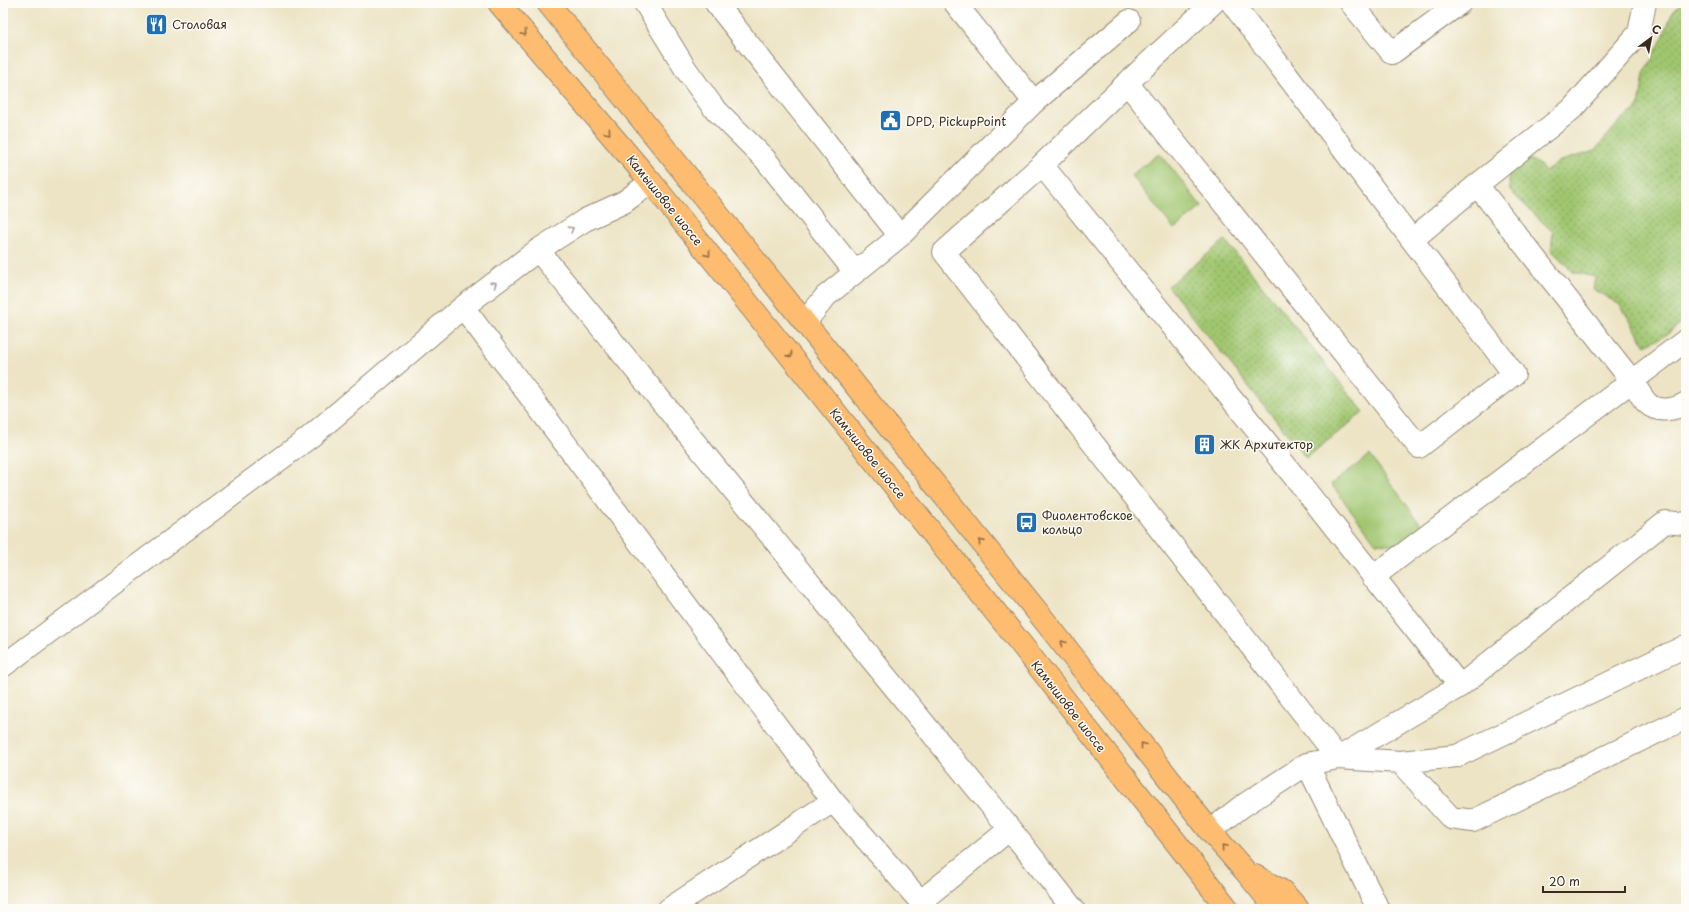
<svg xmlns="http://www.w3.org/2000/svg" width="1689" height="912" viewBox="0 0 1689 912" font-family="'Playpen Sans',sans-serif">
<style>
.grass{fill:url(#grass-dots);stroke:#6e7847}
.pitch{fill:#a0c670;stroke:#6e7847}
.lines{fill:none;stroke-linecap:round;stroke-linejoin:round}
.minor-casing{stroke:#948772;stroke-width:24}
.major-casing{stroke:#948772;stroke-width:24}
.minor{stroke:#fff;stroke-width:22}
.major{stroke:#fdbc70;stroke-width:22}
.oneway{stroke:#926c43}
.oneway2{stroke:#a79f9a}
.labels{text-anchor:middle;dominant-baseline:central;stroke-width:3;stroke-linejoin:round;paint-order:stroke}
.poi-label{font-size:12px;fill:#3b2a1e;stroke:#fdfcf7;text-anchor:start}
.street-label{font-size:12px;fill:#3b2a1e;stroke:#fdfcf7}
</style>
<defs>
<pattern id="grass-dots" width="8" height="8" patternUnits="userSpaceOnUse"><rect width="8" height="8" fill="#a0c670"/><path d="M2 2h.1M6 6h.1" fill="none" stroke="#84a15b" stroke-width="1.8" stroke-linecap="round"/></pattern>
</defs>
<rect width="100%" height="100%" fill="#fdfcf7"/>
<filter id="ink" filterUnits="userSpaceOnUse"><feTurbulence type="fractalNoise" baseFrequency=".025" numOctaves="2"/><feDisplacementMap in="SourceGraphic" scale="8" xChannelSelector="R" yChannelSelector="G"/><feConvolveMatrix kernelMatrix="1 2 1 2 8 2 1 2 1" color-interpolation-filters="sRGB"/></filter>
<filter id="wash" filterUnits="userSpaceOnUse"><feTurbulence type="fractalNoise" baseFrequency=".012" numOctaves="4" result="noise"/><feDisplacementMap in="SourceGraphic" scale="16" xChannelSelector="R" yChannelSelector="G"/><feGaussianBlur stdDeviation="0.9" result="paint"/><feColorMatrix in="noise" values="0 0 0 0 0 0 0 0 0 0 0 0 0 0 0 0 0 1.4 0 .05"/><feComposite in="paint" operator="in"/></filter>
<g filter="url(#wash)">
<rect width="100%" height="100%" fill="#ede4c5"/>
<path class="grass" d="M1682,3h4v314l-18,17 -23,11 -25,-40 -27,-16 2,-12 -22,-5 -22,-22 2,-18 -43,-41 -2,-20 19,-13 12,6 6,8 15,-11 34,-10 27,-31 18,-13 5,-33 20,-39 8,-22z
M1225,240l139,172 -58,46 -138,-172z"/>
<path class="pitch" d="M1160,153l42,54 -28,22 -43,-54z
M1370,455l53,72 -25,18 -22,-2 -45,-59z"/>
</g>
<g filter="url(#ink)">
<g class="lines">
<defs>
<path id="minor" d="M645,3l40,65 28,39 52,52 90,113
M716,3l184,233
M955,3l79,99
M1213,3l-86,80 292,364 95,-73 -282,-371
M1351,3l41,50 68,-50
M1645,3l-6,30 -67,76 -95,76 155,196 54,-41
M1042,165l264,326 154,195 -122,72 -394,-506z
M1042,165l85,-82
M1412,240l65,-55
M538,250l472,579 63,80
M463,307l370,494 94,108
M805,322l21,-26 74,-60 134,-134 95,-81
M1373,577l259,-196c5,7 9,16 15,22 10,10 28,7 39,0
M3,666l307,-229 153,-130 75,-57 47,-30 39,-18 27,-20
M1460,686l205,-164 21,2
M1400,762l57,-6 229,-110
M1307,764l71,145
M1210,831l31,-24 66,-43 31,-6 62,4 51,56 22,3 213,-103
M921,901l89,-72
M669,909l164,-108"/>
<path id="major" d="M499,3l152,179 370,462 207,265
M548,3l500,622 162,206 36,41 30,37
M1255,876l27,15 16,18"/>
</defs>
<use href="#minor" class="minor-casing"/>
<use href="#major" class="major-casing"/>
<use href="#minor" class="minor"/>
<use href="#major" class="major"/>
</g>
<defs><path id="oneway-chevron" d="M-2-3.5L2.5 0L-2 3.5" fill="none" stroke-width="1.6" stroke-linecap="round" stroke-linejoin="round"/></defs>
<g class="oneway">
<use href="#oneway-chevron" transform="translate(524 33) rotate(50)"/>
<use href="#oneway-chevron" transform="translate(608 132) rotate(50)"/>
<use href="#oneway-chevron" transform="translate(708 254) rotate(51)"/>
<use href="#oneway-chevron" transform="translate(790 355) rotate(51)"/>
<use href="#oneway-chevron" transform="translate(981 542) rotate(-129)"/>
<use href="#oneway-chevron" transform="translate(1063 643) rotate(-128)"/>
<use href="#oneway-chevron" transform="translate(1143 745) rotate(-128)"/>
<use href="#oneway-chevron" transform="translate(1224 847) rotate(-132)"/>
</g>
<g class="oneway2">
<use href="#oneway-chevron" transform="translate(571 229) rotate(-32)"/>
<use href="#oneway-chevron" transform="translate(494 284) rotate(-37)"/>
</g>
</g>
<defs>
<symbol id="restaurant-square" viewBox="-11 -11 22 22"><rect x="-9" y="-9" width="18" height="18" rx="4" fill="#1f6fb2" stroke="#fdfcf7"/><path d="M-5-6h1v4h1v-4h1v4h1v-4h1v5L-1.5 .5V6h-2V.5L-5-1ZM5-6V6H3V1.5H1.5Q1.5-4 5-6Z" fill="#fff"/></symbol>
<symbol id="civic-square" viewBox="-11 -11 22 22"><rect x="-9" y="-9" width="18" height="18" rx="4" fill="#1f6fb2" stroke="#fdfcf7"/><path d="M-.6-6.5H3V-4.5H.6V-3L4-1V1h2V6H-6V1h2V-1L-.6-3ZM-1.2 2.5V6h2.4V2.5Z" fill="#fff"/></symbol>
<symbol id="building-square" viewBox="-11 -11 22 22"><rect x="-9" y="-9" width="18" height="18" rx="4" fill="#1f6fb2" stroke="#fdfcf7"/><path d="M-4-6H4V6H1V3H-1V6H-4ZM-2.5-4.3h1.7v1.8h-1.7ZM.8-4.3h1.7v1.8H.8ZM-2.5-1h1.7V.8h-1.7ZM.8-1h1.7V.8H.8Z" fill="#fff"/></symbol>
<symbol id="bus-square" viewBox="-11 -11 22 22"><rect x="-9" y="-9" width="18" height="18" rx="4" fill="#1f6fb2" stroke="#fdfcf7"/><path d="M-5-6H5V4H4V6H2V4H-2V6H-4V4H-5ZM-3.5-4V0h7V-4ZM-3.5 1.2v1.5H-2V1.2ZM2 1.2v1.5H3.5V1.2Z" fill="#fff"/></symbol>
</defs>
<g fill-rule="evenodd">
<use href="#restaurant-square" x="144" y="12" width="25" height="25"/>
<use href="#civic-square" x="878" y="108" width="25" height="25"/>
<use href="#building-square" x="1192" y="432" width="25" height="25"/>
<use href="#bus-square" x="1014" y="510" width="25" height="25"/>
</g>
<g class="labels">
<g class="poi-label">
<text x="172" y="24">Столовая</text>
<text x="906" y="121">DPD, PickupPoint</text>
<text x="1220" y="444">ЖК Архитектор</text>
<text x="1042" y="515">Фиолентовское<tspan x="1042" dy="14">кольцо</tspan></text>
</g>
<g class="street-label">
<text transform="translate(665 200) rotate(51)">Камышовое шоссе</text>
<text transform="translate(868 453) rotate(51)">Камышовое шоссе</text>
<text transform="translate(1069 706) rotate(52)">Камышовое шоссе</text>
</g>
</g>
<rect width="1689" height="912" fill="none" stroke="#fdfcf7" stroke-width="16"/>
<g transform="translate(1651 38) rotate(32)" stroke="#fdfcf7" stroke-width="3" paint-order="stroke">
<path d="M0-3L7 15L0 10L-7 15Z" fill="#3b2a1e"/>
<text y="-6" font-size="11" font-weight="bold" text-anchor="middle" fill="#3b2a1e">С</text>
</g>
<path d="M1543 886v6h82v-6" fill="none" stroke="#3b2a1e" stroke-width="2"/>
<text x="1549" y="886" font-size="12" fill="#3b2a1e" stroke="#fdfcf7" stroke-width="3" paint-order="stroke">20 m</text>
</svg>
